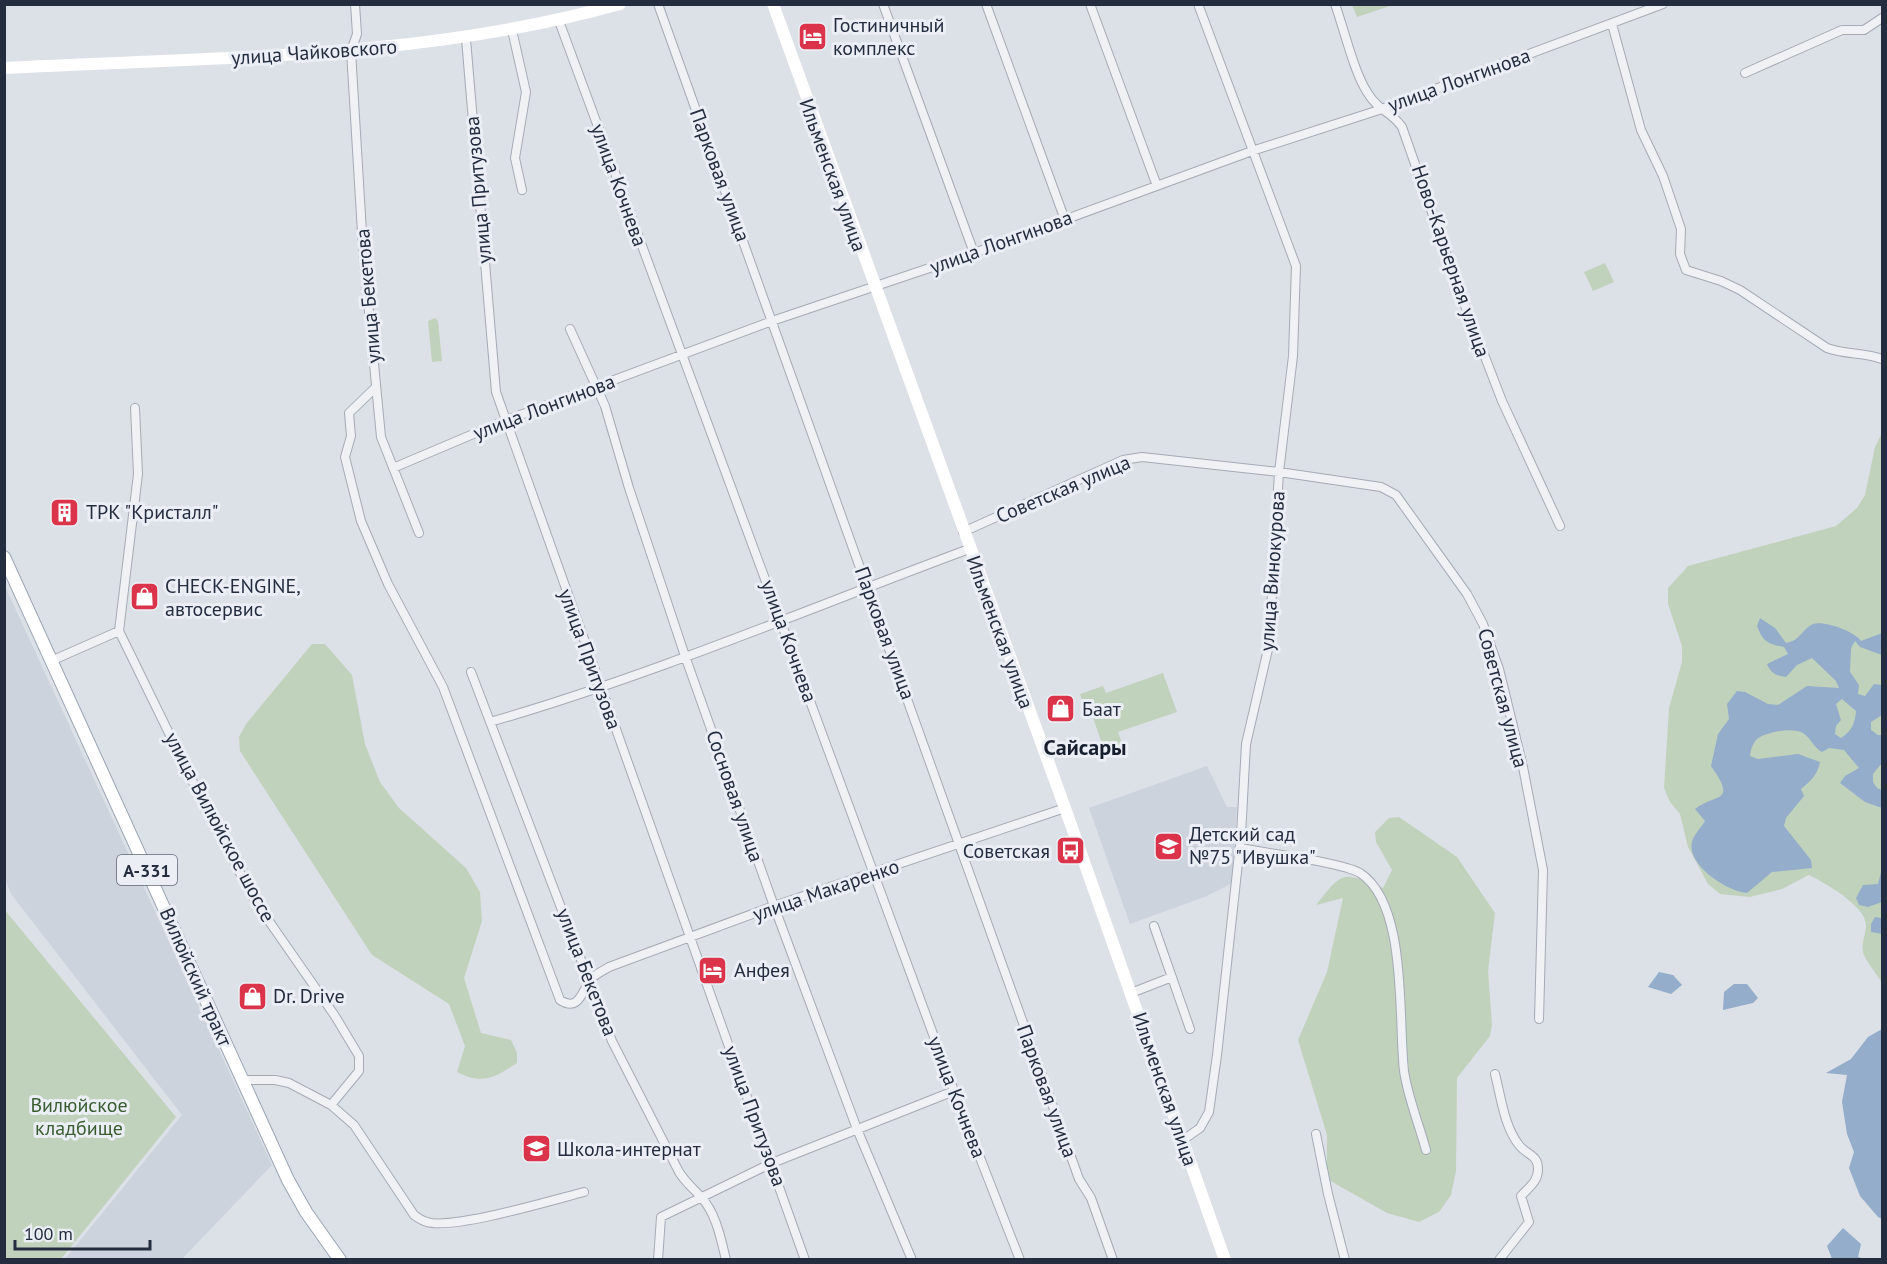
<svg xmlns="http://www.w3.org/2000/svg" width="1887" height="1264" viewBox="0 0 1887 1264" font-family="'PT Sans',sans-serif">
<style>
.built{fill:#cdd3dd}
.green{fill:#c1d2bc}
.water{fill:#93adcb;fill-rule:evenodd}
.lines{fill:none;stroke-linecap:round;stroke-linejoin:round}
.street-casing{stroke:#a5aab5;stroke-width:10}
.primary-casing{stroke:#9aa4b4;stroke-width:14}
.street{stroke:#eff1f5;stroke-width:8}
.secondary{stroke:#fff;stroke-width:12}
.primary{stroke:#fff;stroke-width:12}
.labels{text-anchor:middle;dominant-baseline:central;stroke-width:6;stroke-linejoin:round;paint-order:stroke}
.shield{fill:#ebeff5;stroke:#606776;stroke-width:1.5}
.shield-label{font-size:18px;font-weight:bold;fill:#242d3f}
.poi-label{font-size:20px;fill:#242d3f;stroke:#ebeff5;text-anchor:start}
.street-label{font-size:20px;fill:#242d3f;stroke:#ebeff5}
.park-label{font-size:20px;fill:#385c30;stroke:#ebeff5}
.quarter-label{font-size:22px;font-weight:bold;fill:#171f2f;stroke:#ebeff5}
</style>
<rect width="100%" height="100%" fill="#dce0e7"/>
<path class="built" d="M4,584l268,581 -90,94h-117l117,-144 -171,-221 -6,-15z
M1207,766l20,41h10l-5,76 -25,13 -77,28 -41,-116z"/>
<path class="green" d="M1352,5v-1l41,1 -36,12z
M1605,263l9,19 -21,9 -9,-19z
M435,318l3,3 4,40 -10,1 -4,-41z
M1882,433v550c-5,-9 -14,-19 -18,-28 -4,-10 1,-18 2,-28 2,-20 -41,-44 -57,-52l-27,14 -32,8 -30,-3 -12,-10 -20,-37 -8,-33 -10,-12 -6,-14 5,-80 13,-46v-16l-14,-42v-16l20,-22 148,-40 21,-18 8,-13 10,-48z
M312,644h13l27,31 13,69 15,38 19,26 67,60 14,24 2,29 -18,57 17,55 30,7 6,13v10c-23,15 -34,22 -60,9l8,-26 -16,-42 -77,-49 -132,-204 -1,-14 7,-13z
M1163,673l14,39 -59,20 6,17 -18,6 -15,-43 -4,1 -7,-19 23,-8 3,7z
M1399,817l58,40 38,56 -7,58 4,53 -2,12 -33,42 -1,93 -5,24 -12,17 -20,10 -32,-9 -60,-34v-44l-29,-95 29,-68 16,-74 -27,7c28,-36 27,-33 67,-17l9,-18 -16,-28 -1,-10 14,-14z
M4,909l172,208 -115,142h-56z"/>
<path class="water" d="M1760,618l15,10 11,15c14,-2 16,-14 27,-19 11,-4 43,8 48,17l21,-8v22l-22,-8 -5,-6 -4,7 -1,24 9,13 -1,9 7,2 9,-12 8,1v30l-11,7v8l7,5h4v28l-9,11v8l4,6 5,2v18l-17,-6 -25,-19 5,-7 14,-8 -15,-18 -15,-2 -7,4c-8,-4 -11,-14 -19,-19 -10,-6 -38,-1 -46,6 -5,5 -6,11 -7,17l8,3 40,-5 22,8c-2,12 -10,20 -19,27l3,7 -18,22 -2,8 27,34 1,8 -40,4 -25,21c-19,-1 -61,-28 -55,-51 2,-8 9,-14 13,-21l-10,-12c20,-16 43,-5 16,-43l7,-32 11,-15 -2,-15 10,-13 8,1 23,12 10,1 29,-19 32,2 -3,-7 -24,-23 -15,7 -11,12c-10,-1 -15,-4 -19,-13l21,-10 -4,-7c-16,-3 -21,-5 -27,-21zM1842,699l14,12c-1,12 -4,20 -15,27l-6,-4 1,-8 5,-6 -5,-16z
M1882,868v34l-14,5 -9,-2 -3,-7 7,-13 15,-1z
M1875,917l7,1v16l-11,-2v-8z
M1659,972l14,3 9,10 -11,9 -23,-7z
M1734,984h13l11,14 -5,5 -30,7 1,-18z
M1882,1029v190l-4,-2 -18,-21 -11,-28 5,-16 -7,-18 -5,-32 5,-27 -21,-2 25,-14 17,-22z
M1843,1228l18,16 -3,13 7,2h-33l-5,-13z"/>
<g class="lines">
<defs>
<path id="street" d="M355,4l2,30 -6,17 12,198 18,188 38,96
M658,4l421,1175 12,19 22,62
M883,4l91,249
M986,4l79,216
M1090,4l67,182
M1335,4c9,25 19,68 32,88 12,20 23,18 35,35l59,168 41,106 58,125
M559,21l395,1070 66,169
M1612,24l29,106 22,46 18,53 -1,25 6,16 35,11 19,9 87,58c19,7 37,4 55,11
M512,30l14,62 -11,66 7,32
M466,39l30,353 309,868
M1745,73l97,-43h22l18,-12
M570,329l35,77 24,82 56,168 89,250 83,223 55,131
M376,387l-27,26 2,23 -6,21 16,64 27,63 55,103 117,313c20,13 22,-11 32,-22 4,-4 12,-8 17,-11l165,-61 291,-98
M393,468l111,-47 268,-100 202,-68 278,-102 127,-41 284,-106
M963,532l160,-72 19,-3 137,15 102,15 15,8 71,99 16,30 16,45 24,98 20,103 -4,149
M119,631l89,182 47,88 80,115 24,40v15l-28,34
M51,661l68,-30 19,-157 -3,-66
M471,672l141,369 67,131c7,11 14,16 22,25 15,16 20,42 25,63
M490,722c163,-47 320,-114 479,-173
M1240,848c25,5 101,14 120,25 48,31 38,146 44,198 4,27 15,53 22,79
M1154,926l36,103
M1131,993l41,-16
M1495,1074c6,23 9,52 24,71 7,10 19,9 19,24 0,13 -9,18 -17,27l8,26 -30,38
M242,1080h33l14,3 42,22 23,20 60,90c4,3 9,6 13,7 26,8 126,-22 157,-30
M1316,1134l12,60 17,66
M1183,1140l17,-12 9,-16 8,-57 24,-220 5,-91 23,-99 10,-173 14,-116 3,-90 -98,-262
M658,1260l3,-43 111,-54 182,-72"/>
<path id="primary" d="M4,557l284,623 18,32 34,48"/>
</defs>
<use href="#street" class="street-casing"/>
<use href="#primary" class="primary-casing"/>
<use href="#street" class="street"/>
<path class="secondary" d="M773,4l292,804 160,452
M4,68c207,-11 415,-8 616,-64"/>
<use href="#primary" class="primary"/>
</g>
<defs>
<symbol id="hotel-square" viewBox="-11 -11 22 22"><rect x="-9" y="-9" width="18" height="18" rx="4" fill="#da334a" stroke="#ebeff5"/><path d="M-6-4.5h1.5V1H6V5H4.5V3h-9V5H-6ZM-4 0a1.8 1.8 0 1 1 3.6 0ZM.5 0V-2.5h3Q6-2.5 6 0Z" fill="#fff"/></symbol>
<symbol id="building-square" viewBox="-11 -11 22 22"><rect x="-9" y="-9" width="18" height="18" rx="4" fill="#da334a" stroke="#ebeff5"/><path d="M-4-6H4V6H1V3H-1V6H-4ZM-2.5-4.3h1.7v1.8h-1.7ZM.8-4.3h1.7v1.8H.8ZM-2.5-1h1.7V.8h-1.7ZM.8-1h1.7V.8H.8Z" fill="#fff"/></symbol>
<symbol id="shop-square" viewBox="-11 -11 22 22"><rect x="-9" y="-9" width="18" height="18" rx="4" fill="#da334a" stroke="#ebeff5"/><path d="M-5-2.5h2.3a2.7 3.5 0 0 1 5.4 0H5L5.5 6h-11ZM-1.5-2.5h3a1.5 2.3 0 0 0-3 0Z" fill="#fff"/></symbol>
<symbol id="school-square" viewBox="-11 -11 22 22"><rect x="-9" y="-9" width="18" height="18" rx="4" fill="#da334a" stroke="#ebeff5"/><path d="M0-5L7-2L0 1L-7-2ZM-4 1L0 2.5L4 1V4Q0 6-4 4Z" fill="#fff"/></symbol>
<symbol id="bus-square" viewBox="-11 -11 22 22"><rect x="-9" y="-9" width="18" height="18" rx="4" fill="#da334a" stroke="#ebeff5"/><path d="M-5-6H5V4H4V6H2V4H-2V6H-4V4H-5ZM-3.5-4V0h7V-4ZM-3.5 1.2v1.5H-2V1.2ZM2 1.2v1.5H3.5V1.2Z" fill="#fff"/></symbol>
</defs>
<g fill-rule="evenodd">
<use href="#hotel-square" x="796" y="20" width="33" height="33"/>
<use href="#building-square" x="48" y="496" width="33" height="33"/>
<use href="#shop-square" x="128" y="580" width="33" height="33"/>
<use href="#shop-square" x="1044" y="692" width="33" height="33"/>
<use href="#school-square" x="1152" y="830" width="33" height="33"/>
<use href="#bus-square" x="1054" y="834" width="33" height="33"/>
<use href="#hotel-square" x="696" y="954" width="33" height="33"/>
<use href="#shop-square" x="236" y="980" width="33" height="33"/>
<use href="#school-square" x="520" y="1132" width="33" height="33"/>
</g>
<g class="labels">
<rect class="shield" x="117" y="855" width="60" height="30" rx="4.5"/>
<g class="shield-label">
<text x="147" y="870">А-331</text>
</g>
<g class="poi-label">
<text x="833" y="25">Гостиничный<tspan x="833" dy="23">комплекс</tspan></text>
<text x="86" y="512">ТРК "Кристалл"</text>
<text x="165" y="586">CHECK-ENGINE,<tspan x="165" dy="23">автосервис</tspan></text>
<text x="1082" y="709">Баат</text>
<text x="1189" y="834">Детский сад<tspan x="1189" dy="23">№75 "Ивушка"</tspan></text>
<text x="1050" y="851" text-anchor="end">Советская</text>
<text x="734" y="970">Анфея</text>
<text x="273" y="996">Dr. Drive</text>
<text x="557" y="1149">Школа-интернат</text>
</g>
<g class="street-label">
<text transform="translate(314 52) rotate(-4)">улица Чайковского</text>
<text transform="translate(1459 80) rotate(-20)">улица Лонгинова</text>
<text transform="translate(720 175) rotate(70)">Парковая улица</text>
<text transform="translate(833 175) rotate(70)">Ильменская улица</text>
<text transform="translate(619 185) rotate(70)">улица Кочнева</text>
<text transform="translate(478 190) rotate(-95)">улица Притузова</text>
<text transform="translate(1001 242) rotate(-20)">улица Лонгинова</text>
<text transform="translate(1451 261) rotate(71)">Ново-Карьерная улица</text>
<text transform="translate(368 296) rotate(-95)">улица Бекетова</text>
<text transform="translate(544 407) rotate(-21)">улица Лонгинова</text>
<text transform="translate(1063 489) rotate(-23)">Советская улица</text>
<text transform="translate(1272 571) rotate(-86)">улица Винокурова</text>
<text transform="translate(1000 632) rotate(70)">Ильменская улица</text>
<text transform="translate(885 633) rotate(70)">Парковая улица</text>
<text transform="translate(789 641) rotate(70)">улица Кочнева</text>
<text transform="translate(590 659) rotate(70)">улица Притузова</text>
<text transform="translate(1503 698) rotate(75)">Советская улица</text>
<text transform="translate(735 796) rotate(71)">Сосновая улица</text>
<text transform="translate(220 827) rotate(62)">улица Вилюйское шоссе</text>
<text transform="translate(826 890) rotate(-19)">улица Макаренко</text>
<text transform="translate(587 972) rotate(69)">улица Бекетова</text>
<text transform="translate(196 977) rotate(66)">Вилюйский тракт</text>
<text transform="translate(1165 1089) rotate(71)">Ильменская улица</text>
<text transform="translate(1047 1091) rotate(70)">Парковая улица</text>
<text transform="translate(957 1097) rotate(69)">улица Кочнева</text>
<text transform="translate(755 1116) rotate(70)">улица Притузова</text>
</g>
<g class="park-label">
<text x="79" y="1105">Вилюйское<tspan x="79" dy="23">кладбище</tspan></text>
</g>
<g class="quarter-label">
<text x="1085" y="747">Сайсары</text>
</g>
</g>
<rect width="1887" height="1264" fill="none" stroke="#242d3f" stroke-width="12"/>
<path d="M15 1240v9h135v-9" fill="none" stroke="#242d3f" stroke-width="3"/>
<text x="24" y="1240" font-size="18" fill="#242d3f" stroke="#ebeff5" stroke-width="4.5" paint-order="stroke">100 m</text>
</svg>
